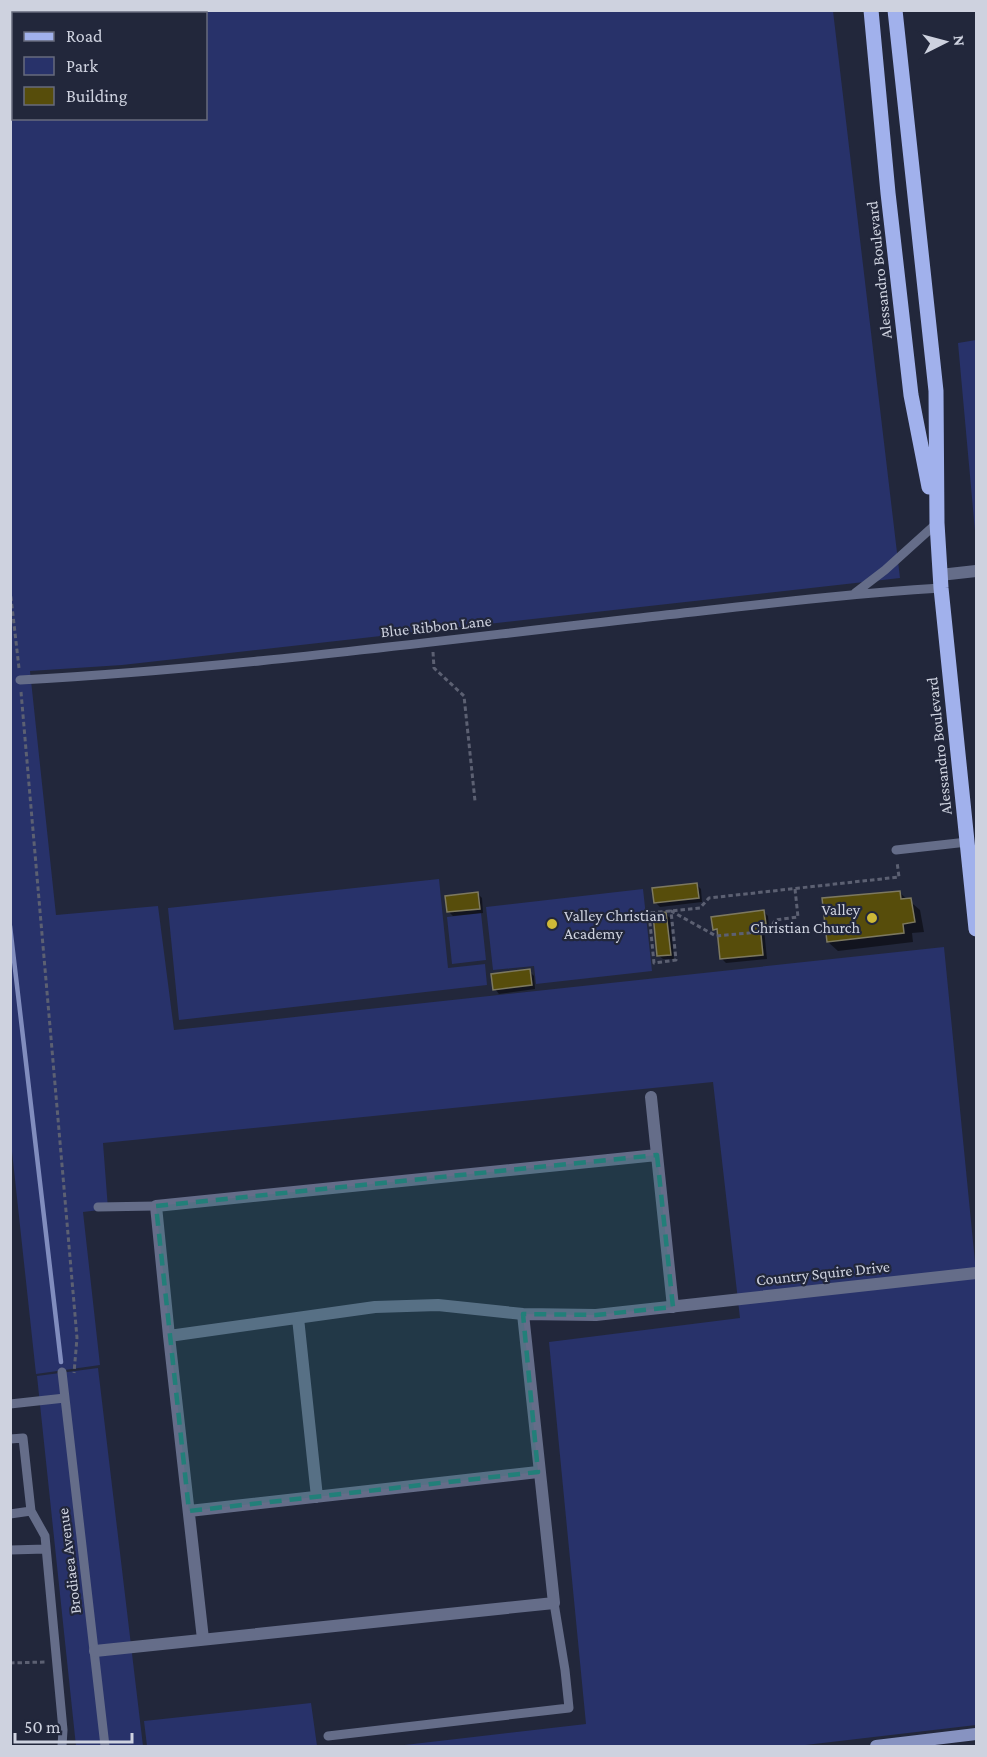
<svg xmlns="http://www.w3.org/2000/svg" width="987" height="1757" viewBox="0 0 987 1757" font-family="'Crimson Pro',serif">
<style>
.green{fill:#28326a;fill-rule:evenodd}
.shadow{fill:#0007}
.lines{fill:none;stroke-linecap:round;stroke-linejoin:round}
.stream{stroke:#818dbe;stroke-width:4.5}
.building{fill:#574d0b;stroke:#7d7960;stroke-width:1.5}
.path{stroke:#5c6072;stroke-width:3;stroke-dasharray:4.5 3;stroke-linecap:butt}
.lane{stroke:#656d89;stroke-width:9}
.street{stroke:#656d89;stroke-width:12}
.secondary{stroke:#8793c1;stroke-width:12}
.primary{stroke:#a1b1ec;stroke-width:15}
.marked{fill:#227f79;fill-opacity:0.2;stroke:#227f79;stroke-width:4.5;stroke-dasharray:12 8;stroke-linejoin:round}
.poi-dot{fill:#ceb938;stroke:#22273b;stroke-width:2}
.labels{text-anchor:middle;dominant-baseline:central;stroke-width:4.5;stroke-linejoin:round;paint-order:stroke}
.street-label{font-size:16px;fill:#ced2df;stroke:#22273b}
.poi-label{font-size:16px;fill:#ced2df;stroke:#22273b;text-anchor:end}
</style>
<rect width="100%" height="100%" fill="#22273b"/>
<path class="green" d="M10,11h823l67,567 -778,87 -92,6 26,244 102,-9 16,124 770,-83 32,325v453l-179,21h-401l190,-22 -37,-382 191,-24 -27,-236 -610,61 5,66 -25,3 17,153 -64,9 -26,-241zM14,14h192v104h-192z
M976,340v202l-18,-199z
M439,879l9,89 37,-4 2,21 -308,35 -11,-112z
M643,889l9,82 -116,13 -2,-18 -41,4 -7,-63z
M481,913l5,47 -34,4 -5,-47z
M98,1368l45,378h-67l-39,-370z
M311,1703l6,43h-170l-3,-25z"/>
<path class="shadow" d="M697,885l4,4 1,13 -42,5 -5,-5z
M900,893l20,17 4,22 -12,1 1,9 -75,9 -10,-9z
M478,894l4,4 1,15 -30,3 -5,-5z
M764,912l4,4 1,12 -5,1 3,30 -41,4 -4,-4 -3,-25 -5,-5z
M666,914l4,4 4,41h-11l-5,-4z
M529,971l5,5 1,13 -36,5 -4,-5z"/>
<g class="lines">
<path class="stream" d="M10,926l51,436"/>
</g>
<path class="building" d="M697,883l2,15 -45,5 -2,-15z
M900,891l1,8 10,-1 4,24 -12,2 1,9 -77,9 -5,-44z
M478,892l2,17 -33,3 -2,-16z
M764,910l2,14 -6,1 3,30 -43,4 -3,-30 -4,1 -2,-13z
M666,912l5,43 -14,1 -4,-42z
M530,969l2,16 -39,5 -2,-16z"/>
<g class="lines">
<path class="path" d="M10,589l9,79
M433,652l1,16 30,28 11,105
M21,692l56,646 -3,35
M795,889l3,28 -23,3 -5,11 -54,5 -45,-25 5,49 -22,3 -5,-50 51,-5 9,-10 190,-21 -2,-15
M10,1663l35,-1"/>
<path class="lane" d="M855,593l30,-23 52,-47
M20,680c207,-11 414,-39 620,-62 100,-11 200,-24 301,-30
M896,850l71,-8
M98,1207l58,-1
M62,1372l43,374
M10,1404l55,-6
M10,1439l13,-1 8,73 14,25 18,194 -1,16
M10,1514l21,-3
M10,1550l36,-1
M328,1736l241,-28 -4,-38 -11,-67"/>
<path class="street" d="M940,575l36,-4
M651,1097l6,58
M298,1318l19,179
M169,1336l-13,-130 501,-51 16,152
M189,1511l349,-39
M203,1639l-34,-303 206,-29 63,-2 85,9 73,1 380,-42
M95,1651l459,-48 -31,-289"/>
<path class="secondary" d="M876,1746l100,-12"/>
<path class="primary" d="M871,10l17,183 23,202 18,92
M895,10l41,381 1,132 4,65 35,341"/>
</g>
<path class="marked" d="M657,1155l16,152 -77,8 -73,-1 15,158 -349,39 -33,-305z"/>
<g class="poi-dot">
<circle cx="872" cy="918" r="6"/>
<circle cx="552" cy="924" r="6"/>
</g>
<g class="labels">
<g class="street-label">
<text transform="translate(879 270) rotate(-96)">Alessandro Boulevard</text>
<text transform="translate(436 626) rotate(-6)">Blue Ribbon Lane</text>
<text transform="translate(939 746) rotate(-96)">Alessandro Boulevard</text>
<text transform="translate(823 1273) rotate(-6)">Country Squire Drive</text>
<text transform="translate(69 1561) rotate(-97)">Brodiaea Avenue</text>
</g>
<g class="poi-label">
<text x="860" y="909">Valley<tspan x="860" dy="18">Christian Church</tspan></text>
<text x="564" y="915" text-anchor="start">Valley Christian<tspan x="564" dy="18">Academy</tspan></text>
</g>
</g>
<rect width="987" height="1757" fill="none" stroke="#ced2df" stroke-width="24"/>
<rect x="12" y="12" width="195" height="108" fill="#22273b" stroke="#676b7d" stroke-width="1.5"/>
<rect x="24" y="32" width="30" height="9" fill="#a1b1ec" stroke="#676b7d" stroke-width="1.5"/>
<text x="66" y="42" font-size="18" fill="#ced2df">Road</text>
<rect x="24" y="57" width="30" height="18" fill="#28326a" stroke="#676b7d" stroke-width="1.5"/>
<text x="66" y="72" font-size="18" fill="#ced2df">Park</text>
<rect x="24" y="87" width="30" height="18" fill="#574d0b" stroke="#676b7d" stroke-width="1.5"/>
<text x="66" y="102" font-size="18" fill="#ced2df">Building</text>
<g transform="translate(945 42) rotate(84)" stroke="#22273b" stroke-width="4.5" paint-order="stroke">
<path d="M0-4.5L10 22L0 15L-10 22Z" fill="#ced2df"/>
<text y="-9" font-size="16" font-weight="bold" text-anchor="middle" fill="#ced2df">N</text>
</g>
<path d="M15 1733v9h117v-9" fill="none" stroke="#ced2df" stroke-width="3"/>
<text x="24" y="1733" font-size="18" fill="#ced2df" stroke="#22273b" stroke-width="4.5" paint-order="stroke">50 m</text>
</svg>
